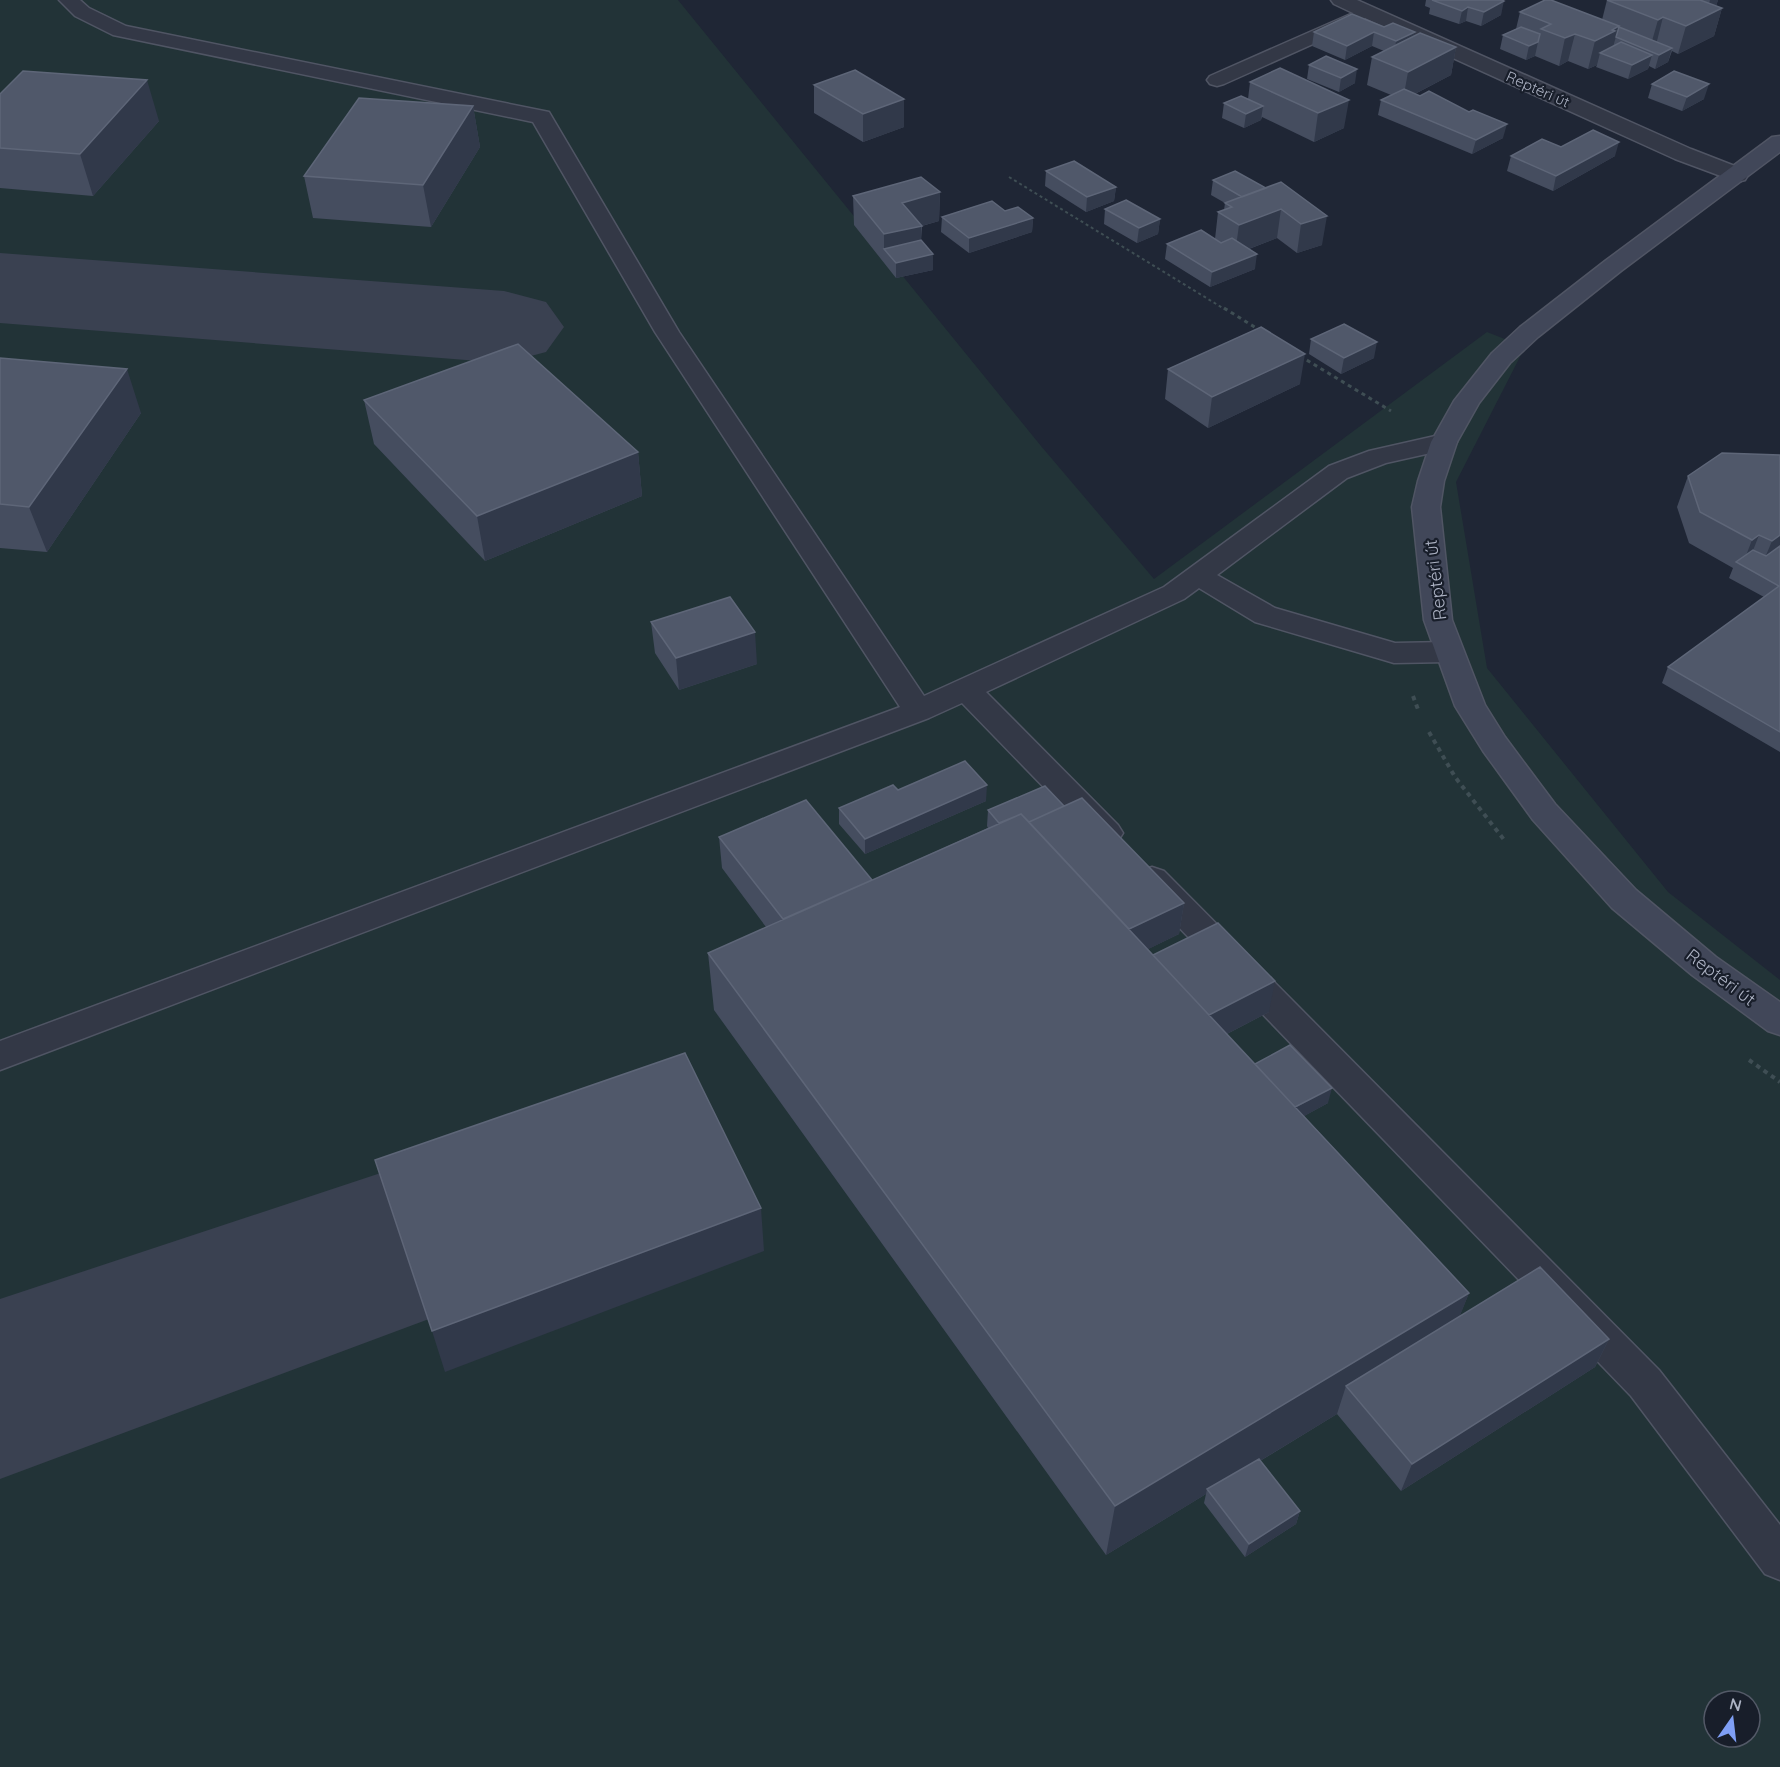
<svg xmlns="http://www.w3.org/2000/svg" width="1780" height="1767" viewBox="0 0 1780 1767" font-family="Quicksand,sans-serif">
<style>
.green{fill:#223337;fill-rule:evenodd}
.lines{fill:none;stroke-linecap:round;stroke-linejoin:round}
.taxiway{fill:#3a4151;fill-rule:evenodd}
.lane-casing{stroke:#505564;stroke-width:3}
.street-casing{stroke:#505564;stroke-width:3}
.secondary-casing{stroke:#505564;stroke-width:3}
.path-far2{stroke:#3f4e54;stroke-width:2;stroke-dasharray:3 3;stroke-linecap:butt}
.path-far1{stroke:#3f4e54;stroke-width:3;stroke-dasharray:4 4;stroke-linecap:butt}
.path{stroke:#3f4e54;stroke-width:4;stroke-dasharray:4.5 4.5;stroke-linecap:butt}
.lane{fill:#333846;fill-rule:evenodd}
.street{fill:#333846;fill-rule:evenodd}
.secondary{fill:#414759;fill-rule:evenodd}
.wall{fill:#454d5f}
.shaded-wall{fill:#31394a}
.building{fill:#50586a;stroke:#5e6678;stroke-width:1.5}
.labels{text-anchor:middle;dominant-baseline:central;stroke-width:4.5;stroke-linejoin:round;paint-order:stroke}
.far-street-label{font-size:15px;fill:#acb2c3;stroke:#181e2a}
.street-label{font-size:18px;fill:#acb2c3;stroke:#181e2a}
</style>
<rect width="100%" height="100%" fill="#1f2635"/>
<path class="green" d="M0,0h678l363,446 113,133 333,-247 38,15 -69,135 31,186 181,224 112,88v787h-1780zM1714,1701h36v36h-36z"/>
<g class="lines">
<path class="taxiway" d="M0,253l504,38 42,11 18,25 -18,25 -42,11 -504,-40z
M429,1157l67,23 27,57 -27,57 -496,185v-180z"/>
<defs>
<path id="lane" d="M59,0h21l9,8 37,18 423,86 130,220 245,364 240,-109 165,-121 40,-15 75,-17 9,2 4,6 -4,6 -67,15 -39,15 -130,97 58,33 120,35 53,-1 10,3 5,7 -5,7 -10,3 -54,1 -10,-3 -129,-38 -56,-34 -15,11 -198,93 132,133 5,8 -5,8 -11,4 -11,-4 -134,-138 -33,15 -929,352v-29l900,-334 -245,-375 -122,-210 -420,-87 -38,-19z
M1152,867l12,4 495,499 121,155v55l-15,-6 -134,-178 -491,-509 -4,-8 4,-8z"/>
<path id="street" d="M1331,0h26l334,149 54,21 3,5 -3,5 -8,2 -62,-23 -310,-141 -3,4 -138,62 -7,2 -7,-2 -3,-4 3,-4 143,-63 -19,-9z"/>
<path id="secondary" d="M1780,136v16l-159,119 -83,66 -28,26 -31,40 -22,39 -13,39 -4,26 12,113 33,85 20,32 50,67 81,86 80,67 64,45v33l-12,-4 -76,-56 -80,-67 -79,-88 -50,-69 -28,-45 -31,-86 -12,-113 6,-26 13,-39 23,-41 38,-48 28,-26 85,-66 167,-124z"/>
</defs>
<use href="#lane" class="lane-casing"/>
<use href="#street" class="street-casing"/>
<use href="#secondary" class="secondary-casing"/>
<path class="path-far2" d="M1009,177l217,133"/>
<path class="path-far1" d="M1224,308l37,23
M1300,356l91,55"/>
<path class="path" d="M1413,696l6,16
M1429,732l26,45 50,64
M1749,1060l31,22"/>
<use href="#lane" class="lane"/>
<use href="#street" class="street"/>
<use href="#secondary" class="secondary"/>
</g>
<path class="wall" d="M1426,0h76l-1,15 -20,11 -15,-5 -7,3 -30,-10 1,-6 -5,-2z
M1607,0h111l-2,6 6,2 -8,28 -36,18 -6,-3 -4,11 -13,7 -6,-3 -1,3 -20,10 -32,-12 1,-2 -9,4 -20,-8 -9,5 -24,-10 -9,4 -26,-11 3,-14 13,-6 4,-17 82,8z
M1384,27l72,20 -5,28 -36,19 88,44 -31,16 -94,-39 3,-15 10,-5 -24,-10 5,-28 12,-6 -12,-5 -27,14 -33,-14 2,-14z
M1309,65l46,18 -16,9 -32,-13z
M1280,68l64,60 -30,14 -52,-25 -1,3 -17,8 -22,-10 2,-15 24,-4 2,-17z
M1652,84l52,15 -22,12 -34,-13z
M814,85l90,42 -41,15 -49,-29z
M0,94l159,27 -66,75 -93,-8z
M473,106l7,41 -49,80 -118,-9 -9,-42z
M1561,147l54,9 -62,35 -46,-20 4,-15z
M1046,171l70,16 -2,14 -28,11 -41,-26z
M1213,180l53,8 15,-6 41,63 -25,8 -20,-15 -28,11 6,20 -45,18 -45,-28 2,-15 48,-5 3,-27 6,-2 1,-7 -14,-8z
M940,192l-1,29 -17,5 -1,15 12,29 -37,8 -42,-53 -1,-29z
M1105,209l55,10 -2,15 -21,9 -33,-19z
M1005,211l28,7 -1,14 -63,21 -28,-21 1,-15z
M1311,339l63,19 -33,16 -32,-20z
M0,358l141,55 -94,139 -47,-4z
M1168,369l132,15 -92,44 -43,-29z
M364,400l274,52 4,44 -157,65 -111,-117z
M1780,455v297l-118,-69 6,-16 96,-70 -35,-19 4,-10 -44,-25 -12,-36 11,-31z
M651,622l106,42 -78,26 -24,-37z
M898,790l88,11 -121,53 -26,-30v-16z
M1064,806l120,97 -5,31 -31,15 5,6 116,57 -42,22 28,30 73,39 -24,13 165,177 -10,24 150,22 -14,28 -194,124 -64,-77 -77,47 40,50 -4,13 -51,33 -41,-54 2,-9 -100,61 -392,-545 -6,-57 58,-26 -44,-59 -3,-31 153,43 116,-52 -1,-2 1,-16z"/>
<path class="shaded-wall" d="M1710,0h8l-2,6 -9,5z
M1504,1l-3,14 -20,11 3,-14z
M1468,7l-2,14 -7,3 3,-13z
M1722,8l-8,28 -36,18 8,-28z
M1663,17l-7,28 -6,3 8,-28z
M1619,26l-8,28 -11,-1 -3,12 -9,4 7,-28 17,-11z
M1374,32l-2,14 -27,14 2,-14z
M1415,32l-2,14 -19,9 2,-14z
M1575,34l-7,27 -9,5 6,-28z
M1538,42l-3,14 -9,4 3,-14z
M1456,47l-5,28 -48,25 5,-28z
M1672,48l-4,14 -13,7 4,-14z
M1652,55l-4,14 -20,10 4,-14z
M1357,69l-2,14 -16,9 2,-14z
M147,80l12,41 -66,75 -13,-42z
M1709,84l-5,15 -22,12 5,-14z
M904,99v28l-41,15v-28z
M1349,100l-5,28 -30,14 4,-29z
M473,106l7,41 -49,80 -8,-42z
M1263,106l-2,14 -17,8 2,-14z
M1507,124l-4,14 -31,16 4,-14z
M1619,142l-4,14 -62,35 3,-15z
M1116,187l-2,14 -28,11 1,-15z
M940,192l-1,29 -18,5v29l-37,-6v15v-30l18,-31z
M1281,209l-4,29 -42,16 4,-29z
M1327,216l-5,29 -25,8 4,-29z
M1033,218l-1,14 -63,21v-15z
M1160,219l-2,15 -21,9 2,-15z
M933,254v16l-37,8v-15z
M1257,254l-2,15 -45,18 2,-15z
M1377,342l-3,16 -33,16 3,-16z
M1305,354l-5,30 -92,44 4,-31z
M127,369l14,44 -94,139 -18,-45z
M638,452l4,44 -157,65 -8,-45z
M1759,535l-12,31h-5l10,-26z
M1780,535v16l-21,21 13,-31z
M755,632l2,32 -78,26 -3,-32z
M987,785l-1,16 -121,53v-15z
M1184,903l-5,31 -65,32 4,-31z
M1275,981l-6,31 -77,40 5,-31z
M1332,1088l-4,15 -53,29 3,-15z
M761,1208l3,43 -319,121 -13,-41z
M1469,1293l-21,53 -102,40 -9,28 -128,78 -2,-3 -1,5 -100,61 9,-49z
M1609,1339l-14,28 -194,124 11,-27z
M1300,1511l-4,13 -51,33 4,-13z"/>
<path class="building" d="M1432,0h70l2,1 -20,11 -16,-5 -6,4z
M1545,0h6l68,26 -7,4 3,1 -20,10 -20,-7 -10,4 -24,-9 10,-5 -31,-12z
M1607,0h93l22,8 -36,18 -23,-9 -5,3z
M1352,14l32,13 9,-4 22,9 -19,9 -22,-9 -27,14 -33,-14z
M1521,27l19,7 -2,8 -9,4 -26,-11z
M1619,27l53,21 -13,7 -43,-18z
M1420,33l36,14 -48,25 -36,-15z
M1621,42l31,13 -20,10 -32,-12z
M1326,56l31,13 -16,9 -32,-13z
M1280,68l69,32 -31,13 -68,-31z
M855,70l49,29 -41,15 -49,-29z
M23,71l124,9 -67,74 -80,-6v-54z
M1674,71l35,13 -22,13 -35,-13z
M1404,89l16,7 9,-5 40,21 4,-2 34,14 -31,16 -95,-40z
M1241,96l22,10 -17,8 -22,-11z
M359,98l114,8 -50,79 -119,-9z
M1593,130l26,12 -63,34 -45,-20 31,-17 19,8z
M1074,161l42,26 -29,10 -41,-26z
M1235,171l31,17 -24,9 -29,-17z
M921,177l19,15 -38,11 20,23 -38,8 -31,-38z
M1281,182l46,34 -26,8 -20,-15 -42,16 -21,-13 14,-5 -7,-4z
M1126,200l34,19 -21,9 -34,-19z
M992,201l13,10 13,-4 15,11 -64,20 -27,-21z
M1201,230l20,13 11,-5 25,16 -45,18 -45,-28z
M921,240l12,14 -37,9 -12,-14z
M1344,324l33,18 -33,16 -33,-19z
M1261,327l44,27 -93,43 -44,-28z
M518,344l120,108 -161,64 -113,-116z
M0,358l127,11 -98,138 -29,-3z
M1722,453l58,2v80l-8,6 -13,-6 -7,5 -52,-28 -12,-36z
M1780,546v186l-112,-65 111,-81 -43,-24 17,-12 13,6z
M730,597l25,35 -79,26 -25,-36z
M965,761l22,24 -122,54 -26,-31 54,-23 5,5z
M1045,786l19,20 -35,16 -8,-8 -22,9 -11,-13z
M1082,798l102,105 -55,26 -100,-107z
M806,800l66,80 -89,39 -64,-82z
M1021,814l448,479 -354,213 -407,-553z
M1218,923l57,58 -66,34 -56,-60z
M1290,1045l42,43 -37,19 -40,-43z
M685,1053l76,155 -329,123 -57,-171z
M1540,1267l69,72 -197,125 -66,-78z
M1259,1459l41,52 -51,33 -42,-55z"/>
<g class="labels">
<g class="far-street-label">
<text transform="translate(1538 89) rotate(24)">Reptéri út</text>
</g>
<g class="street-label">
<text transform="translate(1435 580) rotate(-97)">Reptéri út</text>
<text transform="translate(1721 977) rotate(37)">Reptéri út</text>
</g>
</g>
<g transform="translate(1732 1719) rotate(14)"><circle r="28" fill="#181e2a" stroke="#535967" stroke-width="1.5"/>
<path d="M0-4.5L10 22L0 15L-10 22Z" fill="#7f9ff5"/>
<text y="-9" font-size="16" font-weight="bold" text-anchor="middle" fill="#acb2c3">N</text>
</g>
</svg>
